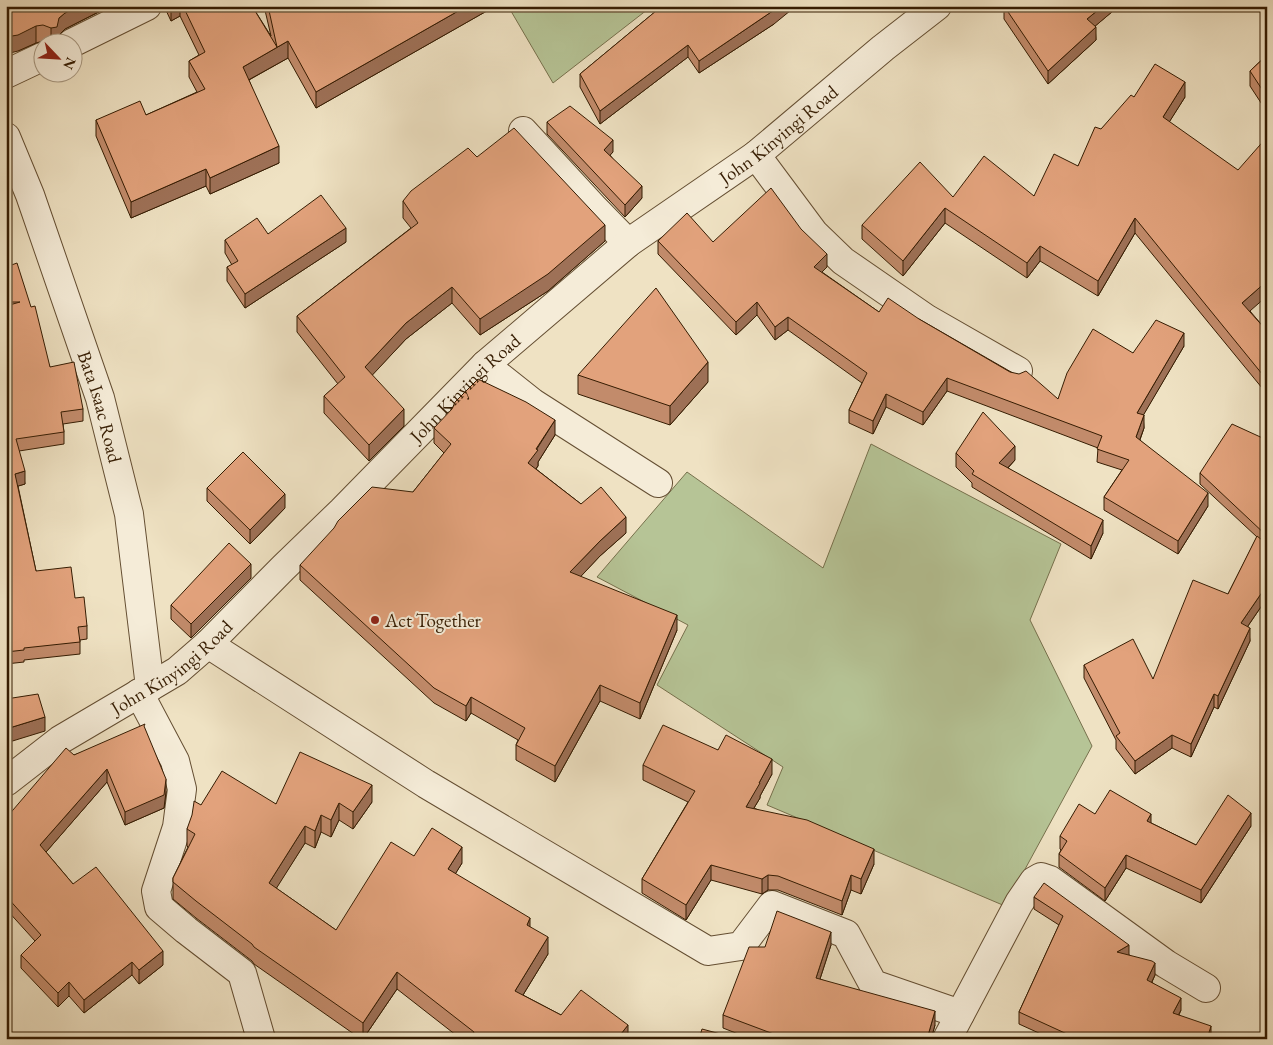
<svg xmlns="http://www.w3.org/2000/svg" width="1273" height="1045" viewBox="0 0 1273 1045" font-family="'EB Garamond',serif">
<style>
.green{fill:#b6c496;stroke:#76704c}
.lines{fill:none;stroke-linecap:round;stroke-linejoin:round}
.minor-casing{stroke:#644e32;stroke-width:30}
.minor{stroke:#f5ecd8;stroke-width:28}
.wall{fill:#c28b6b;stroke:#351c02}
.shaded-wall{fill:#9e7157;stroke:#351c02}
.building{fill:#e2a27c;stroke:#351c02}
.poi-dot{fill:#8f2418;stroke:#f5ecd8;stroke-width:2}
.labels{text-anchor:middle;dominant-baseline:central;stroke-width:4;stroke-linejoin:round;paint-order:stroke}
.street-label{font-size:19px;fill:#351c02;stroke:#f5ecd8}
.poi-label{font-size:19px;fill:#351c02;stroke:#f5ecd8;text-anchor:start}
</style>
<rect width="100%" height="100%" fill="#efe2c3"/>
<filter id="stains"><feTurbulence type="fractalNoise" baseFrequency=".004" numOctaves="4"/><feColorMatrix values="0 0 0 0 .2 0 0 0 0 .09 0 0 0 0 .02 0 0 0 .5 -.17"/></filter>
<radialGradient id="worn" r=".72"><stop offset=".6" stop-color="#630" stop-opacity="0"/><stop offset="1" stop-color="#630" stop-opacity=".3"/></radialGradient>
<path class="green" d="M508,6h144l-99,77z
M871,444l190,100 -31,76 62,126 -87,160 -238,-101 16,-38 -126,-82 31,-60 -91,-48 90,-105 136,96z"/>
<g class="lines">
<defs>
<g id="minor">
<path d="M72,43l75,-37"/>
<path d="M6,74l36,-17"/>
<path d="M523,131l70,76 35,36"/>
<path id="s1" d="M6,137l24,58 70,203 29,116 21,173"/>
<path d="M756,155l58,78 29,28 84,58 91,52"/>
<path d="M485,365l48,38 125,80"/>
<path d="M208,644l218,140 282,167 33,-5 31,-41 74,29 27,50 87,30"/>
<path d="M139,693l36,68 7,28 -5,38 -21,64 3,16 27,23 56,43 19,66"/>
<path id="s2" d="M6,782l54,-42 117,-69 31,-27 75,-76 59,-57 143,-146 143,-122 128,-88 127,-107 54,-42"/>
<path d="M947,1039l72,-136 15,-22 7,-4 9,3 116,84 40,24"/>
</g>
</defs>
<use href="#minor" class="minor-casing"/>
<use href="#minor" class="minor"/>
</g>
<path class="wall" d="M6,6l101,2 -42,21 -6,6 -2,7h-11l-3,-1 -7,2 -18,8z
M164,6h88l19,30 -7,-30h228v2l-176,100 -28,-50 -39,22 30,83 -69,31 -4,-8 -75,32 -35,-82v-16l50,-5 51,-23 -8,-15v-16l10,-6 -19,-39 -9,5z
M662,6l112,18 -75,49 -11,-16 -88,67 -20,-37v-13z
M1004,6h115l-24,20 1,14 -48,44 -44,-65z
M1267,55v57l-17,-26v-15z
M1134,97h51l-16,25 81,189 17,20v63l-132,-161 -37,63 -58,-35 -13,17 -82,-55 -42,53 -41,-37v-14l91,-28 81,-1 44,-30 23,-37z
M547,122l66,30 -3,3 32,43 -17,19 -78,-83z
M477,157l128,84 -57,50 -68,44 -28,-32 -46,36 -34,36 32,51 -35,35 -45,-48v-17l14,-12 -41,-52v-16l114,-88 -8,-10v-17z
M268,234l78,8 -101,66 -18,-27v-14l5,-2 -7,-12v-13z
M658,241l55,1 114,25 -5,5 57,40 40,7 139,80 75,-46 51,-7 -41,69 1,13 -4,12 68,66 -30,48 -74,-44v-13l18,-27 -25,-8 1,-14 -151,-57 -24,34 -37,-18 -13,27 -24,-11v-13l13,-27 -74,-53 -13,10 -18,-25 -21,20 -78,-81z
M6,267l44,100 33,42v12l-20,3 1,8v12l-45,7 6,33 -7,2 18,85 39,27 12,28v13l-7,1v14l-56,6v2l-18,2z
M578,375l130,7 -38,43 -92,-31z
M434,428l121,7 -17,27v4l-2,3 45,35 45,29 -26,23 -20,21 97,53 -37,89 -40,-18 -45,81 -39,-22v-15l2,-5 -47,-27 -5,8 -32,-18 -134,-123v-15l113,-73 31,-39 -10,-10z
M1267,440v158l-19,28 2,15 -32,68 -4,-2 -23,50 -19,-9 -37,26 -19,-25v-9l-32,-62v-13l69,14 75,-85 29,-57 -57,-53v-11z
M956,453l59,7 -7,8 95,65 -12,26 -119,-72v-4l-16,-16z
M207,488l78,20 -35,36 -43,-43z
M251,578l-60,60 -20,-19v-14z
M145,730l21,62 -2,16 -39,17 -18,-43 -61,70 27,32 90,81 -24,19 -7,-9 -48,38 -15,-17 -11,11 -37,-39v-13l14,-14 -29,-32v-92h1l67,-62z
M718,750l54,24 -12,22v2l-6,10 120,56 -13,30 -10,-4 -9,25 -64,-25h-10l-6,4 -51,-14 -25,40 -44,-27v-14l46,-77 -45,-22v-15z
M372,802l-19,27 -14,-9 -8,17 -10,-5 -6,16 -10,-5 -29,45 60,42 78,-74 48,7 -7,11 75,53 18,27 -25,41 38,20 67,24h-167l-64,-50 -34,50h-2l-107,-75 -2,-3 -56,-43 -23,-19v-21l15,-31 -1,-1v-17l14,-24z
M1095,814l56,9 45,22 55,-19 -50,77 -75,-35 -21,33 -46,-34v-13l2,-4 -1,-1v-13z
M1034,897l95,58 26,20 -3,7 29,28 -2,5 32,23v1h-159l-33,-15v-12l40,-87 -25,-16z
M831,945l-11,34 115,46 -4,14h-180l-28,-11v-13l42,-68z"/>
<path class="shaded-wall" d="M78,6h32l-45,23 -6,6 -2,7h-6v-14l8,-10 6,-5z
M171,6h9v10l-9,5z
M467,6h25v2l-176,100v-16z
M780,6h16l-22,18 -75,49v-12z
M1103,6h16l-32,27v-14z
M36,26v17l-18,8 -12,3v-17z
M1096,27v13l-48,44v-13z
M288,41v17l-45,25v-16z
M688,45v12l-88,67v-13z
M1185,82v15l-22,35v-15z
M613,140v12l-9,10v-12z
M279,146v17l-69,31v-16z
M206,169v17l-75,32v-16z
M642,186v12l-17,19v-12z
M945,208v15l-42,53v-15z
M1135,218v15l-37,63v-15z
M605,225v16l-57,50 -68,44v-16z
M346,228v14l-101,66v-14z
M1040,246v15l-13,17v-15z
M827,254v13l-13,13v-13z
M1267,281v15l-25,22v-15z
M452,287v16l-46,36 -41,44v-16l41,-44z
M757,302v13l-21,20v-13z
M788,317v13l-13,10v-13z
M1184,333v13l-47,80v-13z
M708,362v20l-38,43v-19z
M947,378v13l-24,34v-13z
M886,394v13l-13,27v-13z
M404,409v17l-35,35v-16z
M1144,415v13l-8,22v-13z
M555,420v15l-17,27v4l-10,12v-15z
M1015,446v14l-16,17v-14z
M25,471v13l-10,3v-13z
M1208,493v13l-30,48v-13z
M285,494v14l-35,36v-14z
M626,517v16l-26,23 -30,32v-16l30,-31z
M1103,520v13l-12,26v-13z
M251,564v14l-60,60v-14z
M1267,585v13l-26,38v-13z
M677,615v15l-37,89v-16z
M1250,628v13l-32,68v-13z
M600,685v16l-45,81v-16z
M1214,694v13l-23,50v-13z
M471,697v16l-5,8v-15z
M45,717v14l-39,12v-14z
M1172,735v13l-37,26v-13z
M772,759v15l-12,22v2l-14,23v-14z
M107,769v13l-67,77v-14z
M166,779v13l-2,16 -39,17v-13z
M372,785v17l-19,27v-17z
M339,803v17l-8,17v-17z
M1251,813v13l-50,77v-13z
M1151,814v13l-4,-6z
M321,815v17l-6,16v-17z
M305,826v17l-36,57v-17z
M462,847v16l-14,23v-17z
M874,849v15l-13,30v-15z
M1126,855v13l-21,33v-13z
M711,865v15l-25,40v-15z
M768,875v15l-6,4v-15z
M851,875v15l-9,25v-14z
M530,918v17l-3,-10z
M831,932v13l-15,46v-13z
M548,937v17l-33,54v-17z
M1129,945v12l-12,-5z
M163,951v14l-24,19v-14z
M132,962v13l-48,38v-13z
M1155,963v12l-8,17v-12z
M397,972v17l-34,50v-16z
M69,982v14l-11,11v-14z
M1181,998v12l-8,15v-12z
M935,1011v14l-4,14h-4z
M628,1025v14h-11z
M1211,1026v13h-4z"/>
<path class="building" d="M6,6h72l-13,7 -6,5 -2,9 -6,1 -8,-3 -7,1 -18,9 -12,2z
M183,6h69l25,41 -9,-41h199l-151,86 -28,-51 -45,26 36,79 -69,32 -4,-9 -75,33 -35,-82 44,-19 6,14 59,-26 -16,-28 16,-9z
M662,6h118l-81,55 -11,-16 -88,66 -20,-37z
M1004,6h99l-16,13 9,8 -48,44z
M1267,55v42l-17,-26z
M1155,64l30,18 -22,35 75,53 29,-33v144l-25,22 25,28v49l-132,-162 -37,63 -58,-35 -13,17 -82,-55 -42,53 -41,-36 58,-63 33,35 31,-41 50,40 20,-42 24,12 17,-39 6,2 30,-34 3,2z
M570,106l43,34 -9,10 38,36 -17,19 -78,-83z
M514,128l91,97 -57,49 -68,45 -28,-32 -46,36 -41,44 39,42 -35,36 -45,-49 21,-19 -48,-61 121,-93 -15,-22 8,-10 57,-43 9,9z
M771,188l30,41 26,25 -13,13 65,45 9,-14 31,21 91,53 9,2 7,-3 32,28 9,-26 26,-44 40,24 23,-33 28,13 -47,80 7,2 -8,22 72,56 -30,48 -74,-44 25,-37 -32,-11 5,-13 -155,-58 -24,34 -37,-18 -13,27 -24,-11 18,-37 -79,-56 -13,10 -18,-25 -21,20 -78,-81 29,-28 26,29z
M321,195l25,33 -101,66 -18,-27 11,-6 -13,-21 32,-22 11,16z
M17,263l14,44 4,-1 15,61 24,-5 9,47 -22,3 3,20 -48,7 9,32 -10,3 21,97 35,-4 4,31 9,-1 3,29 -9,1 2,15 -56,6v2l-18,2v-346l14,-4h-14v-35z
M656,288l52,74 -38,44 -92,-31z
M478,379l48,23 29,18 -19,29 2,1 -10,13 53,41 20,-17 25,30 -26,24 -30,31 107,43 -37,88 -40,-18 -45,81 -39,-21 9,-17 -54,-31 -5,9 -32,-18 -134,-123 34,-37 4,-7 34,-34 41,5 38,-48 -17,-16 18,-19 3,-7z
M983,412l32,34 -16,17 104,57 -12,26 -119,-72 2,-3 -18,-18z
M1232,424l35,16v96l-67,-63z
M243,452l42,42 -35,36 -43,-42z
M1257,536l10,8v41l-26,38 9,5 -32,68 -4,-2 -23,50 -19,-9 -37,26 -19,-25 4,-3 -36,-68 49,-26 20,40 40,-99 35,14z
M229,543l22,21 -60,60 -20,-19z
M38,694l7,23 -39,12v-30z
M145,724l-1,2 22,53 -2,16 -39,17 -18,-43 -67,76 33,39 23,-17 67,84 -24,19 -7,-8 -48,38 -15,-18 -11,11 -37,-38 20,-20 -35,-39v-79l1,-1v1l59,-69 8,7z
M663,725l55,25 8,-15 46,24 -13,24h1l-14,24 61,13 67,29 -13,30 -10,-4 -9,26 -64,-25 -10,-1 -6,4 -51,-14 -25,40 -44,-26 53,-88 -52,-26z
M300,752l72,33 -19,27 -14,-9 -8,17 -10,-5 -6,16 -10,-5 -36,57 67,47 55,-88 23,14 18,-28 30,19 -14,22 82,49 -3,7 21,12 -33,54 46,24 20,-25 47,35 -11,14h-146l3,-7 -77,-60 -34,51 -109,-76 -2,-3 -56,-43 -23,-19v-4l22,-44 -8,-5 5,-14 2,-13v-1l7,4 21,-34 54,33z
M1110,790l41,24 -4,7 49,24 32,-50 23,18 -50,77 -75,-35 -21,33 -46,-34 8,-13 -7,-5 19,-32 16,10z
M1044,883l85,62 -12,7 35,9 3,2 -8,17 34,18 -8,15 38,13 -4,13h-143l3,-5 -48,-22 44,-96 -29,-19z
M777,911l54,21 -15,46 119,33 -8,28h-140l-64,-24 26,-68h16z
M702,1029l26,7 -1,3h-28z"/>
<circle class="poi-dot" cx="375" cy="620" r="5"/>
<g class="labels">
<g class="street-label">
<text stroke="none"><textPath href="#s2" startOffset="1012">John Kinyingi Road</textPath></text>
<text stroke="none"><textPath href="#s2" startOffset="608">John Kinyingi Road</textPath></text>
<text stroke="none"><textPath href="#s1" startOffset="286">Bata Isaac Road</textPath></text>
<text stroke="none"><textPath href="#s2" startOffset="202">John Kinyingi Road</textPath></text>
</g>
<g class="poi-label">
<text x="385" y="620">Act Together</text>
</g>
</g>
<rect width="1273" height="1045" fill="none" stroke="#efe2c3" stroke-width="25"/>
<rect x="8" y="8" width="1258" height="1030" fill="none" stroke="#351c02" stroke-width="2.5"/>
<rect x="12" y="12" width="1248" height="1020" fill="none" stroke="#351c02"/>
<g transform="translate(58 58) rotate(115)"><circle r="24" fill="#f5ecd8" stroke="#a89982"/>
<path d="M0-4L9 19L0 12L-9 19Z" fill="#8f2418"/>
<text y="-8" font-size="14" font-weight="bold" text-anchor="middle" fill="#351c02">N</text>
</g>
<rect width="100%" height="100%" filter="url(#stains)"/>
<rect width="100%" height="100%" fill="url(#worn)"/>
</svg>
